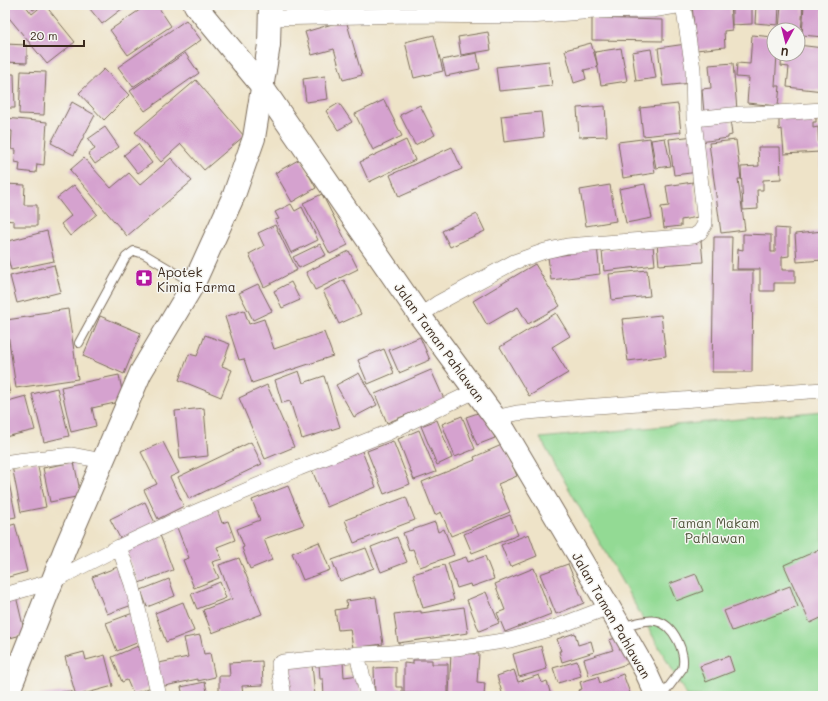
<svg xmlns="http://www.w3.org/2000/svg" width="828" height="701" viewBox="0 0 828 701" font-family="Mali,sans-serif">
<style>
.green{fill:#93da94;stroke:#678259}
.building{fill:#d5a2cf}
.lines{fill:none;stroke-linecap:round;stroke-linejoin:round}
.service-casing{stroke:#7a6b5a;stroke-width:10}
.minor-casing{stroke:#7a6b5a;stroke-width:16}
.primary-casing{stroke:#7a6b5a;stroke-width:24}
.trunk-casing{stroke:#7a6b5a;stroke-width:24}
.service{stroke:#fff;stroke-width:8}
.minor{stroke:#fff;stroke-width:15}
.primary{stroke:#fff;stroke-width:22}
.trunk{stroke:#fff;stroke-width:22}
.labels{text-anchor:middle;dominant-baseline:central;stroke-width:3;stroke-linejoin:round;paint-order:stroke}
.poi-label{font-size:13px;fill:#3b2a1e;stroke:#f6f6f2;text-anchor:start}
.street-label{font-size:13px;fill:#3b2a1e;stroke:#f6f6f2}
.park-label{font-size:13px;fill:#51563c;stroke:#f6f6f2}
</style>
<rect width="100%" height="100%" fill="#f6f6f2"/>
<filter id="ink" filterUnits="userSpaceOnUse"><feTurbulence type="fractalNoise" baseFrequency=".025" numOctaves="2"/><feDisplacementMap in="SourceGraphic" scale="8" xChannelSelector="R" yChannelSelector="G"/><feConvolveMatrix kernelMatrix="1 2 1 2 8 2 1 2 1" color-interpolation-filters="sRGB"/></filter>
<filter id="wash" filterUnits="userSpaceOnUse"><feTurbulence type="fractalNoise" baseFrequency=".012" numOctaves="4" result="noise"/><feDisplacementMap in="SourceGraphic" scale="16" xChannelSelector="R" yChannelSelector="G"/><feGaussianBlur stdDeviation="0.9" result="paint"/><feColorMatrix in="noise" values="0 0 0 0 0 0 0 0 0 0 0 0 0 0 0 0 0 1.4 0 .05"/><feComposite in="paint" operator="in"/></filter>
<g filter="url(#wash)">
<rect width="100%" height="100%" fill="#eee3c8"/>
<path class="green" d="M823,411v285h-136l-147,-258z"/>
<g id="blocks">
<path class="building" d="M5,5h20l7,9 11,-9h2l30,37 -28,22 -42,-51z
M29,5h12l-8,5z
M95,5h32l-25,19 -12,-15z
M147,5h10l14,21 -43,29 -18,-25z
M318,5h40v2l-40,3z
M692,5h38l2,25 -8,1 1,16 -29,3z
M732,5h20v19l-20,1z
M756,5h23l-1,20 -23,-2z
M781,5h22l-2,28h-3v-3h-19z
M804,5h19v32l-21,-2z
M592,18l71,2v21l-71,-1z
M186,20l15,20 -68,47 -15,-20z
M346,20l16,55 -19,5 -9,-31 -22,6 -7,-23z
M488,32l3,18 -30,5 -3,-18z
M434,35l9,36 -29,7 -9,-36z
M752,35l22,2v17h3l-2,32h5l-2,20 -31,-3 2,-25 -13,-1 1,-14 13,1z
M591,43l7,24 -14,3 2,9 -12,4 -9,-33z
M5,44l22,1v18l-22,-1z
M686,44l5,39 -28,3 -5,-38z
M798,45l25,3v43l-36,-4 2,-20 -8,-1 1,-12h16z
M621,48l6,33 -26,4 -6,-33z
M651,49l5,29 -20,3 -4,-29z
M185,53l14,20 -54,38 -15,-20z
M477,53l3,16 -34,7 -4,-16z
M549,61l3,25 -53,5 -3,-24z
M733,63l4,47 -33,3 -2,-24 9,-1 -2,-23z
M104,69l25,26 -25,25 -25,-27z
M21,71l25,1 -2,43 -25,-1z
M5,74h9l1,34h-10z
M325,76l3,23 -22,3 -3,-23z
M196,80l48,56 -40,34 -23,-26 -20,18 -26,-30z
M384,100l18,36 -29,14 -18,-36z
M72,102l23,13 -21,40 -23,-12z
M339,103l13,19 -14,8 -12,-19z
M678,104l3,28 -38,4 -3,-28z
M420,105l15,30 -20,10 -15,-30z
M605,106l2,30 -28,1 -2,-29z
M541,112l3,25 -40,5 -3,-26z
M816,112v10h-3v6l5,-1 1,22h4v18h-3v-15l-36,2 -2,-25 -3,1v-12z
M5,118l42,4 -3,43 -7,-1 -1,9 -17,-2 1,-8 -5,-1 1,-12 -5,-1 1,-18 -7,-1z
M730,118l2,17 -4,1v2l-28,4 -2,-20z
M105,127l14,20 -24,17 -7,-10 7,-5 -7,-10z
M820,129h3v17l-2,1z
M694,136l5,36 -25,3 -5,-36z
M650,138l5,35 -32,5 -5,-36z
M665,138l6,28 -15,2 -5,-28z
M406,140l9,20 -46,22 -9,-20z
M736,140l5,39h-3l7,51 -24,3 -12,-90z
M138,144l14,19 -14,10 -14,-18z
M452,147l10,22 -63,28 -9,-22z
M758,147h22l1,32 -18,1v10h-6l1,19 -15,1 -2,-43 18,-1z
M84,158l27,30 18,-15 11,12 31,-27 21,23 -65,55 -57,-66z
M300,159l16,29 -24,14 -17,-29z
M693,182l5,35 -17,3v6l-17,2 -3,-21 8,-1 -3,-20z
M5,184l20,1 -1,20h13v21h-23v-5l-9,-1z
M645,184l7,34 -26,5 -7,-34z
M74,185l23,29 -27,22 -9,-12 10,-8 -14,-18z
M610,185l6,36 -30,5 -6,-36z
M322,194l26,51 -18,9 -27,-51z
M291,204l4,7 7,-4 16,33 -27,13 -16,-33 4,-1 -4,-7z
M477,214l8,17 -35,16 -8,-16z
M275,225l22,45 -33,17 -15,-33 15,-8 -6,-13z
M775,228l14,1v27l-7,1v13h13v13h-21v8h-14v-22h-23l1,-20 5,1v-16l28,1v17h4z
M47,231l7,30 -43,9 -6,-23v-5z
M823,231v29l-26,2 -2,-28z
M714,237h18l-1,33h22l-1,102h-40z
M701,240l2,22 -44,3 -2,-22z
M320,244l6,11 -27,13 -6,-11z
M653,245l2,20 -51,6 -2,-20z
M597,246l3,28 -49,6 -3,-23 22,-3 -1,-5z
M349,251l9,18 -43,21 -9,-18z
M535,264l25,42 -32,18 -10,-17 -31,18 -14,-24z
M54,265l7,27 -44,11 -7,-27z
M647,270l3,26 -38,4 -3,-26z
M344,280l17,34 -22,10 -16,-33z
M291,282l9,18 -18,8 -8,-17z
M258,284l14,27 -19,9 -14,-27z
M68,309l10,70 -62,9 -10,-68 28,-4v-2z
M244,310l5,14 15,-5 10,30 50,-17 9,24 -81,27 -8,-24 -5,1 -14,-43z
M556,313l14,23 -18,11 16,26 -39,23 -29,-49z
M661,315l5,41 -38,5 -6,-42z
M100,316l41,17 -17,41 -41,-18z
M205,335l25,9 -8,22 10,4 -11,27 -42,-17 10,-26 8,2z
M420,337l10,23 -31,13 -10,-23z
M384,349l10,24 -26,11 -10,-24z
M5,370l5,24h-5z
M431,370l13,29 -57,24 -12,-29z
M299,371l4,12 21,-7 16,51 -38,12 -12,-38 -8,2 -7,-23z
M359,373l18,32 -23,12 -18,-32z
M119,375l5,26 -32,7 4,18 -25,6 -10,-45z
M267,385l27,62 -29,12 -26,-61z
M57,388l12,48 -25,6 -12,-48z
M26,396l9,34 -30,7v-34l3,-1v-1z
M204,408l4,48 -28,3 -5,-48z
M484,411l11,27 -18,7 -11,-28z
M462,416l13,33 -20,8 -13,-33z
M437,420l15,38 -15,7 -16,-39z
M419,430l17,42 -22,8 -16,-41z
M393,441l17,43 -26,10 -17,-43z
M163,442l16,31 -9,4 14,29 -26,13 -14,-29 13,-6 -16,-32z
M251,442l11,22 -73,35 -11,-22z
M504,444l13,32 -19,8 12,28 -59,24 -10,-24 -6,3 -13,-33 53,-22 -1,-3z
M362,451l14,36 -49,20 -15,-37z
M37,462l9,45 -25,5 -9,-46z
M74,462l7,34 -31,6 -7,-34z
M5,468h1l10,49 -11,2z
M288,486l16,39 -40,14 8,21 -22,9 -8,-21 2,-1 -7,-18 23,-9 -8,-20z
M406,497l9,23 -61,23 -9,-23z
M145,502l11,23 -34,17 -12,-23z
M217,509l5,14 6,-2 7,19 -18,7 5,12 -10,3 7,16 -25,10 -11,-28 6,-2 -13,-33z
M510,515l8,20 -46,18 -8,-19z
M435,522l3,10 6,-3 10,26 -34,12 -7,-18 -4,1 -6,-17z
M15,524l12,48 -22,6v-51z
M529,534l8,22 -27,11 -9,-22z
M160,535l13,35 -34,13 -14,-34z
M397,537l10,25 -26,10 -10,-25z
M319,542l11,28 -27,10 -11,-27z
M366,548l8,20 -34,13 -8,-21z
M823,548v69l-13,6 -26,-58z
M485,556l9,23 -23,8 -1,-3 -13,4 -9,-25 18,-6 2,5z
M239,558l23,56 -50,19 -9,-23 29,-11 -13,-34z
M568,564l16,39 -28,11 -16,-40z
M444,565l10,35 -31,8 -10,-34z
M120,566l15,38 -28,10 -15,-37z
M534,568l17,46 -46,18 -8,-19 8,-3 -10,-26z
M696,574l7,17 -27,10 -7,-17z
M169,579l6,17 -28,11 -6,-17z
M220,582l6,16 -29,11 -6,-15z
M790,586l8,21 -66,24 -8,-20z
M486,592l13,31 -20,8 -12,-31z
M16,596l9,38 -19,5 1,6 -2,1v-47z
M376,597l7,47 -30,4 -3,-19 -12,1 -3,-20 12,-2 -1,-7z
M183,602l11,29 -28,11 -11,-29z
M464,607l4,26 -70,10 -4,-29 27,-3v2z
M133,613l11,27 -27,11 -11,-28z
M575,633l3,12 13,-4 3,11 -32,10 -3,-11h2l-4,-12z
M200,635l4,19 6,-1 5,24 -17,4v-2l-38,8 -6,-23 34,-7 -4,-19z
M619,637l14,25 -44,14 -5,-17 29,-9 -4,-10z
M138,646l16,40 -21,8 -6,-14 -5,2 -10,-25z
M541,646l6,23 -28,8 -6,-23z
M84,652l2,8 19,-5 8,31 -37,10 -11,-39z
M451,653l28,1 -2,28 8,1 -1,13 -35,-2z
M729,656l5,15 -28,11 -6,-16z
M413,660h19v4h16v30l-44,-1v-30l9,1z
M262,661l1,24 -21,1 1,10h-24v-20h11l-1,-13z
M577,661l4,15 -23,7 -5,-15z
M343,662l1,15 15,-2 2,21h-37l-1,-17h-3l-1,-15z
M312,664l3,32h-27l-3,-29z
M396,667v20h6v9h-27l-1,-28z
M514,670l4,12 21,-7 3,8 5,-2 4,15h-48l-6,-20z
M623,674l8,22h-50l-2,-6 3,-1 -2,-7 18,-5 2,6z
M205,682l3,14h-25l-2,-9z
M71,691v5h-31v-1z"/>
</g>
</g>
<g filter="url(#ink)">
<use href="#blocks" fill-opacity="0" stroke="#7a6b5a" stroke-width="1"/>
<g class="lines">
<defs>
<path id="service" d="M79,343l47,-86 8,-6 10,3 49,29
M622,627c9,-3 25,-8 34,-6 18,3 31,33 26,48l-20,27"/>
<path id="minor" d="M270,18l140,-3 120,1 65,-5 57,-1 31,-5
M694,119l47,-5 34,-1 48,-3
M420,316l18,-13 76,-41 31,-11 22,-5 127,-10 6,-4 5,-8 -11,-105 -1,-50 -10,-64
M495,418l22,-5 66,-6 240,-17
M5,463l12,-2 55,-6 31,6
M119,547l13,37 27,112
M5,595l48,-14 66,-34 49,-23 131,-56 90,-36 86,-41
M284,696l-4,-22 -1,-10 4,-2 77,-8
M368,696l-9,-33 1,-9 30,-1 66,-5 54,-8 46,-13 53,-20"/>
<path id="primary" d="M195,5l66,80 159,231 85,115 104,176 36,63 12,26"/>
<path id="trunk" d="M7,696l58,-147 76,-177 53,-89 40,-88 20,-57 15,-93 1,-40"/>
</defs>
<use href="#service" class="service-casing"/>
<use href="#minor" class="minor-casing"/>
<use href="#primary" class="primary-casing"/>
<use href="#trunk" class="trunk-casing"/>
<use href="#service" class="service"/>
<use href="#minor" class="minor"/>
<use href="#primary" class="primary"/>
<use href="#trunk" class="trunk"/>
</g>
</g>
<defs>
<symbol id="pharmacy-square" viewBox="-11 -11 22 22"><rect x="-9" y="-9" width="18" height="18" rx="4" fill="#b5179e" stroke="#f6f6f2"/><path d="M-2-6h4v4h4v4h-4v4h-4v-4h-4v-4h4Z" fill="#fff"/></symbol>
</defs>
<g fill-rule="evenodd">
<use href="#pharmacy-square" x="134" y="268" width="20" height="20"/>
</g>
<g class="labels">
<g class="poi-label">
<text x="157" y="271">Apotek<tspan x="157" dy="15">Kimia Farma</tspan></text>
</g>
<g class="street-label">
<text transform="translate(440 342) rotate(54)">Jalan Taman Pahlawan</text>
<text transform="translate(612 615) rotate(60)">Jalan Taman Pahlawan</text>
</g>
<g class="park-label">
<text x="715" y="522">Taman Makam<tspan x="715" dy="15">Pahlawan</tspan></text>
</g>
</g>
<rect width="828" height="701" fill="none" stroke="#f6f6f2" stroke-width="20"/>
<g transform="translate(786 42) rotate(187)"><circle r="19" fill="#f6f6f2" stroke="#aba49d"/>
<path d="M0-3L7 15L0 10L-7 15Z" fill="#b5179e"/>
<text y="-6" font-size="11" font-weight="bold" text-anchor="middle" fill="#3b2a1e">U</text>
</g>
<path d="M24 40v6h60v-6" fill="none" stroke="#3b2a1e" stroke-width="2"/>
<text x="30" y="40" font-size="12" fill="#3b2a1e" stroke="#f6f6f2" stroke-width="3" paint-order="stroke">20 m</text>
</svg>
